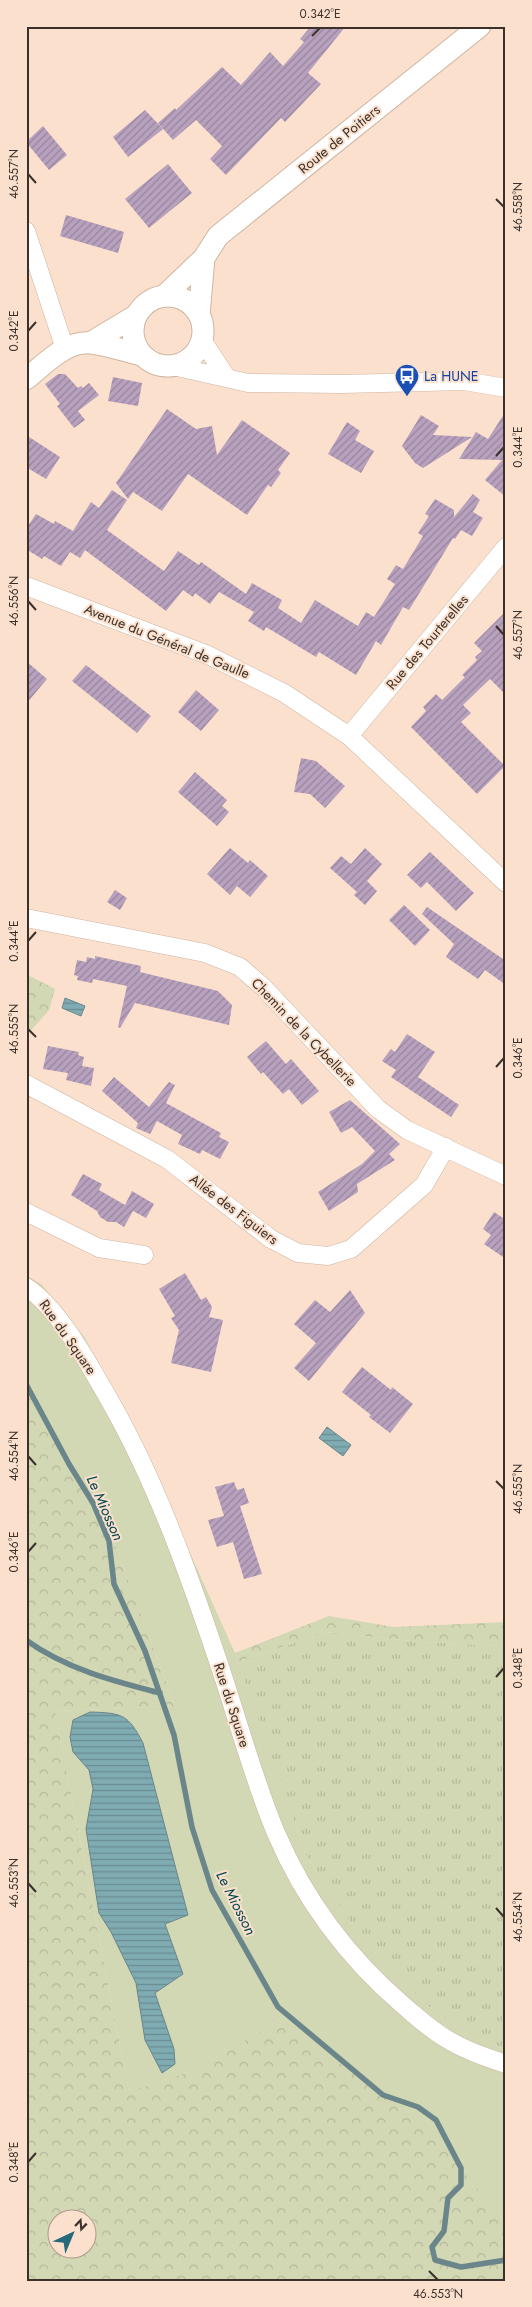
<svg xmlns="http://www.w3.org/2000/svg" width="532" height="2307" viewBox="0 0 532 2307" font-family="Jost,sans-serif">
<style>
.grass{fill:url(#grass-tufts)}
.forest{fill:url(#forest-crowns);fill-rule:evenodd}
.green{fill:#d2d7b4}
.water{fill:url(#water-rules);stroke:#6b868a}
.lines{fill:none;stroke-linecap:round;stroke-linejoin:round}
.stream{stroke:#6b868a;stroke-width:5.5}
.building{fill:url(#building-hatch)}
.minor-casing{stroke:#cfb5a2;stroke-width:19}
.tertiary-casing{stroke:#cfb5a2;stroke-width:23}
.minor{stroke:#fff;stroke-width:18}
.tertiary{stroke:#fff;stroke-width:21}
.ticks{fill:none;stroke:#3b312a;stroke-width:2}
.labels{text-anchor:middle;dominant-baseline:central;stroke-width:4;stroke-linejoin:round;paint-order:stroke}
.street-label{font-size:14px;fill:#3b312a;stroke:#fbe0cd}
.transit-label{font-size:14px;fill:#164399;stroke:#fbe0cd;text-anchor:start}
.water-label{font-size:15px;font-style:italic;fill:#014751;stroke:#fbe0cd}
.neatline{fill:none;stroke:#3b312a;stroke-width:2}
.ticks-label{font-size:12px;text-anchor:middle;fill:#3b312a}
</style>
<defs>
<pattern id="grass-tufts" width="24" height="20" patternUnits="userSpaceOnUse" patternTransform="scale(1.25)"><rect width="24" height="20" fill="#d2d7b4"/><path d="M3 7l-1-3M5 7V3M7 7l1-3M15 17l-1-3M17 17v-4M19 17l1-3" fill="none" stroke="#b5b99b"/></pattern>
<pattern id="forest-crowns" width="20" height="18" patternUnits="userSpaceOnUse" patternTransform="scale(1.25)"><rect width="20" height="18" fill="#d2d7b4"/><path d="M2 6a3 3 0 1 1 6 0M12 15a3 3 0 1 1 6 0" fill="none" stroke="#b5b99b"/></pattern>
<pattern id="water-rules" width="6" height="5" patternUnits="userSpaceOnUse" patternTransform="scale(1.25)"><rect width="6" height="5" fill="#7fabb3"/><path d="M0 2.5h6" fill="none" stroke="#698c92"/></pattern>
<pattern id="building-hatch" width="6" height="6" patternUnits="userSpaceOnUse" patternTransform="scale(1.25)"><rect width="6" height="6" fill="#b8a1be"/><path d="M-1 1l2-2M0 6l6-6M5 7l2-2" fill="none" stroke="#97849b"/></pattern>
</defs>
<rect width="100%" height="100%" fill="#fbe0cd"/>
<path class="grass" d="M326,1632l95,10 85,4v403l-36,-12 -46,-34 -62,-63 -56,-85 -68,-193z"/>
<path class="forest" d="M26,974l29,15 -6,21 -23,26z
M26,1383l88,159 61,164 -120,5 74,380 66,-21 84,-50 147,105 80,98v58h-480zM58,2220h30v30h-30z
M329,1616l65,11 112,-5v24l-85,-4 -95,-10 -88,30 -3,-9z"/>
<path class="green" d="M26,1275l16,10 43,53 55,104 95,211 71,202 56,85 62,63 46,34 36,12v174l-81,-98 -146,-105 -84,50 -66,21 -74,-380 120,-5 -61,-164 -88,-159z"/>
<path class="water" d="M65,998l20,8 -4,10 -19,-8z
M327,1427l24,18 -8,11 -24,-18z
M90,1712c32,1 38,2 53,31l45,172 -23,9 18,50 -28,19 19,56 1,15 -13,9 -17,-33 -9,-57 -25,-51 -12,-19 -13,-84 7,-40 -4,-19 -16,-18 -3,-15 3,-17z"/>
<g class="lines">
<path class="stream" d="M26,1384l43,80 24,39 16,38 5,43 31,67 29,84 18,92 20,63 66,117 105,88 35,12 18,13 25,48v17l-13,13 -4,33 -12,16 3,13 26,7 45,-7
M26,1640c40,29 87,41 134,53"/>
</g>
<path class="building" d="M311,26h35l-38,47 13,11 -36,38 -4,-4 -55,57 -16,-16 12,-13 -26,-26 -23,20 -15,-17 17,-15 1,2 46,-43 19,18 29,-33 13,14 21,-24 -4,-3z
M145,110l18,19 -35,28 -15,-20z
M43,126l24,29 -18,15 -23,-28z
M168,164l24,29 -43,35 -24,-29z
M66,215l58,17 -6,21 -58,-17z
M58,374h7l13,14 3,-2 2,2 6,-5 10,12 -21,16 7,9 -11,8 -17,-22 3,-2 -15,-20z
M113,377l29,6 -4,23 -30,-5z
M167,409l29,20 16,-3 5,29 25,-35 48,33 -12,17 3,3 -10,14 -3,-2 -21,30 -59,-41 -26,37 -29,-19 -5,7 -12,-16z
M506,411v86l-21,-17 17,-20 -43,-1 17,-27 12,7z
M421,415l18,11 -6,9 39,2 -49,31 -8,-5 -13,-17z
M347,422l13,9 -5,9 19,11 -13,22 -33,-19z
M26,435l34,22 -14,22 -20,-12z
M112,490l15,10 -20,30 57,41 14,-20 21,14 2,-3 45,32 6,-11 30,17 -4,8 23,15 14,-23 43,26 8,-14 8,5 21,-33 -8,-5 9,-14 7,4 20,-33 -5,-3 11,-17 -4,-2 10,-15 19,11v7l19,-23 7,6 -7,12 10,6 -11,18 -11,-6 -6,9 -2,-1 -44,72 -6,-3 -22,38 -5,-4 -20,34 -37,-23 -3,5 -50,-30 -2,4 -16,-10 6,-9 -35,-20 -9,12 -15,-11 -2,4 -10,-7 -17,21 -81,-61 -5,8 -10,-6 -9,14 -17,-10 -2,3 -16,-10v-20l10,-15 18,10 1,-3 18,10 18,-29 8,6z
M506,611v84l-16,-16 -27,26 8,8 -10,9 44,44 -28,28 -66,-67 15,-16 -3,-4 13,-13 6,6 23,-23 -3,-2 15,-15 -2,-3 7,-6 -8,-8z
M26,661l21,18 -21,25z
M86,665l65,51 -14,17 -65,-52z
M196,690l23,20 -18,21 -23,-19z
M301,758l15,3 29,25 -20,22 -15,-14 -16,-2z
M195,772l32,28 -5,6 7,6 -12,14 -39,-34z
M230,848l18,15 2,-3 18,16 -18,21 -13,-11 -7,9 -23,-21z
M365,848l17,16 -15,17 10,10 -12,14 -11,-10 3,-3 -27,-24 11,-12 10,8z
M430,852l44,41 -18,18 -29,-29 -6,6 -14,-13z
M115,890l12,8 -7,12 -13,-8z
M404,905l26,25 -15,16 -26,-26z
M427,907l79,54v24l-21,-15 -7,9 -32,-22 8,-13 -32,-30z
M95,956l46,10 -1,6 78,19 14,14 -3,20 -94,-22 -15,25 -2,-1 9,-41 -34,-7 -1,4 -15,-3 1,-4 -4,-1 3,-15 9,2 1,-5 8,2z
M407,1034l28,18 -17,25 41,28 -8,12 -60,-40 5,-7 -14,-9 9,-12 4,3z
M266,1041l20,23 5,-5 28,32 -17,14 -13,-16 -6,5 -20,-22 -2,2 -14,-17z
M48,1046l31,6 -1,3 6,2 -2,9 12,2 -3,18 -25,-6 2,-7 -25,-4z
M114,1077l35,30 20,-25 6,3 -9,18 55,30 -2,4 10,5 -9,17 -18,-9 -2,4 -22,-10 4,-9 -25,-14 -7,13 -14,-6 2,-5 -36,-32z
M350,1100l50,44 -11,10 6,6 -38,24 1,8 -29,19 -11,-19 44,-28 13,-13 -23,-24 -11,6 -12,-21z
M83,1174l19,10 -3,6 26,15 7,-14 22,13 -8,14 -13,-7 -9,16 -8,-5h-8l-8,-5 -3,-6 -26,-16z
M494,1212l9,6 3,-4v45l-22,-15 7,-9 -8,-6z
M185,1273l16,27 5,-3 6,10 -3,10 14,3 -12,52 -40,-9 8,-33 -8,-12 4,-2 -16,-27z
M350,1290l15,23 -56,68 -15,-13 22,-25 -22,-19 21,-24 15,12z
M362,1367l29,23 1,-3 21,17 -23,29 -21,-16 2,-2 -29,-23z
M234,1482l3,8 7,-2 5,15 -9,3 22,68 -18,5 -11,-37 -16,5 -9,-27 16,-4 -9,-29z"/>
<g class="lines">
<defs>
<path id="minor" d="M26,231l39,118
M202,340l25,38
M173,366l75,17 94,1 122,-3 42,7
M26,586l182,69 76,38 65,43 157,147
M349,736l157,-189
M26,918l179,35 35,14 23,20 115,122 29,21 99,46
M26,1084l141,75 104,80 27,14 30,3 23,-7 73,-64 22,-38
M26,1212l73,36 45,7
M26,1287c33,21 64,79 84,114 46,81 77,168 107,257 20,58 35,118 59,175 29,68 72,125 128,173 13,11 26,23 41,32 19,12 40,19 61,26"/>
<path id="tertiary" d="M133 331a35 35 0 1 1 70 0a35 35 0 1 1-70 0Z
M164,296l40,-38 14,-22 262,-210
M199,315l5,-57
M90,343l45,-27
M26,379c18,-14 40,-39 65,-36 17,2 34,8 50,12"/>
</defs>
<use href="#minor" class="minor-casing"/>
<use href="#tertiary" class="tertiary-casing"/>
<use href="#minor" class="minor"/>
<use href="#tertiary" class="tertiary"/>
</g>
<path class="ticks" d="M312,36l8,-8M28,174l8,9M496,199l8,8M28,331l8,-9M496,456l8,-9M28,601l8,9M496,626l8,9M28,941l8,-9M28,1029l8,8M496,1067l8,-9M28,1456l8,9M496,1481l8,8M28,1552l8,-9M496,1677l8,-9M28,1883l8,9M496,1908l8,9M28,2162l8,-9M429,2271l9,9"/>
<defs>
<symbol id="bus-pin" viewBox="-11 -11 22 30"><path d="M0 17L-7.5 6A9.5 9.5 0 1 1 7.5 6Z" fill="#1a4fb4" stroke="#fbe0cd"/><path d="M-5-6H5V4H4V6H2V4H-2V6H-4V4H-5ZM-3.5-4V0h7V-4ZM-3.5 1.2v1.5H-2V1.2ZM2 1.2v1.5H3.5V1.2Z" fill="#fff"/></symbol>
</defs>
<g fill-rule="evenodd">
<use href="#bus-pin" x="393" y="362" width="28" height="38"/>
</g>
<g class="labels">
<g class="street-label">
<text transform="translate(339 139) rotate(-39)">Route de Poitiers</text>
<text transform="translate(167 641) rotate(22)">Avenue du Général de Gaulle</text>
<text transform="translate(427 642) rotate(-50)">Rue des Tourterelles</text>
<text transform="translate(304 1032) rotate(46)">Chemin de la Cybellerie</text>
<text transform="translate(234 1209) rotate(37)">Allée des Figuiers</text>
<text transform="translate(68 1337) rotate(55)">Rue du Square</text>
<text transform="translate(232 1705) rotate(72)">Rue du Square</text>
</g>
<g class="transit-label">
<text x="424" y="376">La HUNE</text>
</g>
<g class="water-label">
<text transform="translate(105 1508) rotate(66)">Le Miosson</text>
<text transform="translate(236 1903) rotate(63)">Le Miosson</text>
</g>
</g>
<rect width="532" height="2307" fill="none" stroke="#fbe0cd" stroke-width="55"/>
<g transform="translate(72 2234) rotate(44)"><circle r="24" fill="#fbe0cd" stroke="#ae9a8c"/>
<path d="M0-4L9 19L0 12L-9 19Z" fill="#26697b"/>
<text y="-8" font-size="14" font-weight="bold" text-anchor="middle" fill="#3b312a">N</text>
</g>
<rect x="28" y="28" width="476" height="2252" class="neatline"/>
<g class="ticks-label">
<text x="320" y="18">0.342°E</text>
<text transform="translate(14 174) rotate(-90)" y="4">46.557°N</text>
<text transform="translate(518 207) rotate(-90)" y="4">46.558°N</text>
<text transform="translate(14 331) rotate(-90)" y="4">0.342°E</text>
<text transform="translate(518 447) rotate(-90)" y="4">0.344°E</text>
<text transform="translate(14 601) rotate(-90)" y="4">46.556°N</text>
<text transform="translate(518 635) rotate(-90)" y="4">46.557°N</text>
<text transform="translate(14 941) rotate(-90)" y="4">0.344°E</text>
<text transform="translate(14 1029) rotate(-90)" y="4">46.555°N</text>
<text transform="translate(518 1058) rotate(-90)" y="4">0.346°E</text>
<text transform="translate(14 1456) rotate(-90)" y="4">46.554°N</text>
<text transform="translate(518 1489) rotate(-90)" y="4">46.555°N</text>
<text transform="translate(14 1552) rotate(-90)" y="4">0.346°E</text>
<text transform="translate(518 1668) rotate(-90)" y="4">0.348°E</text>
<text transform="translate(14 1883) rotate(-90)" y="4">46.553°N</text>
<text transform="translate(518 1917) rotate(-90)" y="4">46.554°N</text>
<text transform="translate(14 2162) rotate(-90)" y="4">0.348°E</text>
<text x="438" y="2298">46.553°N</text>
</g>
</svg>
